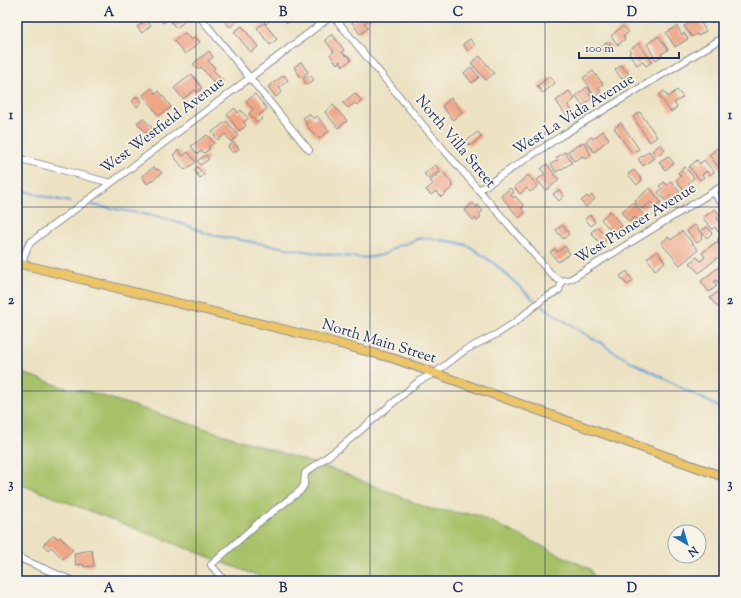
<svg xmlns="http://www.w3.org/2000/svg" width="741" height="598" viewBox="0 0 741 598" font-family="'Sorts Mill Goudy',serif">
<style>
.green{fill:#a7c167;stroke:#617862}
.lines{fill:none;stroke-linecap:round;stroke-linejoin:round}
.stream{stroke:#6aa0d8;stroke-width:2}
.building{fill:#efa586}
.minor-casing{stroke:#848890;stroke-width:8}
.major-casing{stroke:#848890;stroke-width:10}
.minor{stroke:#fff;stroke-width:6}
.major{stroke:#edc569;stroke-width:8}
.grid{fill:none;stroke:#1b2f5e;stroke-width:1;stroke-opacity:0.55}
.labels{text-anchor:middle;dominant-baseline:central;stroke-width:3.5;stroke-linejoin:round;paint-order:stroke}
.street-label{font-size:15px;fill:#1b2f5e;stroke:#f7f3e8}
.neatline{fill:none;stroke:#1b2f5e;stroke-width:1.5}
.grid-label{font-size:13px;text-anchor:middle;font-weight:bold;fill:#1b2f5e}
</style>
<rect width="100%" height="100%" fill="#f7f3e8"/>
<filter id="ink" filterUnits="userSpaceOnUse"><feTurbulence type="fractalNoise" baseFrequency=".025" numOctaves="2"/><feDisplacementMap in="SourceGraphic" scale="8" xChannelSelector="R" yChannelSelector="G"/><feConvolveMatrix kernelMatrix="1 2 1 2 8 2 1 2 1" color-interpolation-filters="sRGB"/></filter>
<filter id="wash" filterUnits="userSpaceOnUse"><feTurbulence type="fractalNoise" baseFrequency=".012" numOctaves="4" result="noise"/><feDisplacementMap in="SourceGraphic" scale="16" xChannelSelector="R" yChannelSelector="G"/><feGaussianBlur stdDeviation="0.9" result="paint"/><feColorMatrix in="noise" values="0 0 0 0 0 0 0 0 0 0 0 0 0 0 0 0 0 1.4 0 .05"/><feComposite in="paint" operator="in"/></filter>
<g filter="url(#wash)">
<rect width="100%" height="100%" fill="#ece2c2"/>
<path class="green" d="M17,371l55,19 18,2 248,79 92,38 47,6 113,54 6,12h-325l-254,-98z"/>
<g class="lines">
<path class="stream" d="M17,188c18,7 36,11 54,14
M92,205l68,12 29,9 22,9 105,18 46,5 11,-1 12,-3 12,-8 11,-3 9,-4 8,-1 30,4 14,4 26,18 37,34 26,19 40,25h3l8,7 21,12 81,42 13,7"/>
</g>
<g id="blocks">
<path class="building" d="M158,17h23l3,5 -8,6 -7,-9 -6,4z
M228,17h14l-12,10 -6,-7z
M260,17h14l-8,7z
M281,17h13l-7,6z
M359,17h14l-9,6 4,5 -8,6 -8,-12z
M693,17h4l9,14 -8,5 -1,-2 -5,3 -8,-11 6,-4 -2,-2z
M706,17h18v1l-6,4 -1,-3 -6,4z
M146,20l5,5 -9,8 -5,-6z
M264,23l13,16 -7,6 -13,-17z
M242,26l16,21 -7,5 -17,-20z
M623,26l6,6 -6,4 2,3 -7,6 -7,-9z
M677,26l5,9 2,-2 4,6 -13,8 -9,-14z
M185,33l6,7 4,-3 5,5 -15,12 -11,-13z
M332,34l12,16 -2,2 4,4 2,-1 3,5 -8,6 -3,-5 -3,3 -7,-9 4,-3 -9,-12z
M659,36l9,14 -7,4 1,2 -6,4 -9,-16z
M470,39l5,6 -7,6 -5,-7z
M607,42l5,5 -7,6 -5,-6z
M639,43l13,19 -6,4 -4,-5 -5,4 -8,-12 2,-1 -2,-2z
M209,51l4,6 -5,4 7,7 -2,2 10,11 -4,3 -3,-4 -3,2 -12,-15 -3,2 -5,-5z
M480,56l14,17 -8,7 -15,-17z
M301,62l7,10 -7,6 -7,-11z
M621,65l8,9 -7,5 -7,-9z
M471,67l8,10 -7,6 -8,-10z
M593,71l10,13 -5,4 3,4 -6,4 -6,-8 1,-1 -7,-9z
M192,74l10,14 -5,4 -2,-2 -12,9 -9,-11z
M284,75l4,5 -9,8 3,4 -6,5 -8,-10z
M310,75l4,5 -7,5 -4,-6z
M550,76l5,7 -12,10 -6,-7z
M587,87l4,5 -2,2 3,4 -9,8 -7,-10z
M152,88l4,6 3,-3 12,16 -12,9 -16,-21z
M677,90l6,7 -9,6 3,4 -6,5 -12,-17 5,-4 4,6z
M569,91l6,8 -7,6 4,6 -6,4 -10,-14z
M355,93l7,8 -5,4 -2,-2 -7,5 -5,-5z
M255,94l12,15 -8,6 3,4 -5,4 -8,-10 4,-4 -7,-8z
M137,96l5,6 -5,5 -5,-6z
M451,98l11,14 -9,8 -11,-14z
M333,105l14,16 -9,7 -13,-16z
M235,108l3,5 3,-3 7,9 -4,3 2,4 -7,5 -12,-16z
M640,112l17,25 -7,5 -17,-25z
M309,114l5,5 3,-3 12,15 -10,8 -3,-4 -1,1 -9,-12 1,-1 -4,-5z
M143,118l10,11 -6,5 -10,-11z
M227,121l11,15 -7,6 -6,-8 -7,6 -6,-8z
M621,123l18,26 -7,4 -18,-25z
M603,131l6,8 -15,13 -8,-11 5,-4 2,2z
M478,132l4,5 -12,9 -4,-5z
M207,135l7,8 -6,4 2,2 -6,4 -2,-2 -5,3 -6,-8z
M234,142l5,7 -6,4 -5,-6z
M584,142l7,13 -6,4 -2,-3 -9,5 -6,-10z
M661,144l4,6 -8,6 -5,-5z
M721,145l3,3v20l-3,2 -12,-15z
M178,150l5,6 5,-4 8,10 -11,8 -12,-15z
M649,151l5,7 -11,8 -5,-7z
M565,152l7,11 -16,9 -5,-8 7,-4 -2,-2z
M206,155l3,4 -9,6 -3,-4z
M668,156l6,7 -9,7 -6,-8z
M697,160l3,4 4,-4 10,12 -4,3 -4,-4 -4,4 2,2 -4,3 -11,-13z
M547,164l12,16 -13,10 -9,-10 8,-6 -4,-5z
M435,165l5,5 -11,9 -5,-5z
M154,167l2,3 2,-1 4,4 -15,11 -5,-8z
M197,167l7,8 -4,3 -6,-8z
M685,167l9,11 -6,5 3,5 -6,4 -9,-12 5,-4 -3,-3z
M634,170l8,10 -5,5 -9,-11z
M442,171l10,12 -1,1 2,3 -12,10 -5,-6 -5,4 -5,-5 7,-6 -3,-3z
M528,175l10,11 -8,6 -3,-4 -7,6 -6,-7z
M671,181l10,13 -5,5 -4,-5 -3,3 2,2 -4,4 -9,-11 4,-3 -3,-3 5,-4 3,3z
M510,188l4,4 -3,3 2,3 2,-2 9,10 -3,2 4,5 -6,5 -18,-22z
M650,188l11,14 -6,5 -4,-5 -9,7 -7,-9z
M559,190l5,6 -5,5 -6,-7z
M592,195l3,4 -9,8 -5,-6 6,-5 2,2z
M634,202l11,15 -6,5 -4,-5 -6,5 -8,-10z
M473,203l4,4 1,-2 5,6 -4,3 2,3 -4,4 -2,-3 -2,2 -8,-10z
M715,209l5,6 -3,3 7,10 -6,4 -3,-5 -3,2 -9,-11z
M610,211l12,15 -5,4 3,3 -4,4 -15,-18z
M590,215l5,7 -4,4 -6,-7z
M563,225l6,9 -6,5 -7,-9z
M695,225l8,10 -2,2 1,2 -5,4 -10,-12z
M598,227l9,12 -7,5 -9,-12z
M707,227l5,6 -5,5 -6,-7z
M682,231l16,19 -18,15 -19,-22 7,-6 3,3z
M724,235v17l-25,21 -9,-10 7,-6 4,4 4,-4 -3,-4 14,-11 3,3 2,-1 -4,-4z
M565,246l5,8 -12,8 -8,-10 5,-3 2,3z
M657,251l8,11 -10,8 -8,-12z
M724,263v17l-5,4 -3,-4 -2,2 3,4 -8,6 -8,-11z
M627,271l6,10 -6,4 -7,-9z
M724,287v11l-2,2 2,2v2l-5,4 -9,-10z
M54,535l4,4 2,-2 13,13 -10,9 -12,-12 -3,3 -5,-5z
M92,550l2,16 -10,1 -1,-3 -7,1 -2,-12z"/>
</g>
</g>
<g filter="url(#ink)">
<use href="#blocks" fill-opacity="0" stroke="#848890" stroke-width="1"/>
<g class="lines">
<defs>
<path id="minor" d="M200,17l109,133
M334,17l93,113 125,145c6,6 10,7 19,4l153,-94
M17,158l94,25
M479,190l82,-54 163,-99
M713,192l11,14
M23,264l1,-8 4,-10 3,-4 13,-10 67,-49 219,-166
M17,557l56,24
M225,581l-14,-16 47,-42 42,-32 4,-6 1,-12 37,-27 77,-65 16,-8 30,-23 32,-16 17,-11 29,-24 16,-9 3,-9"/>
<path id="major" d="M17,263l301,75 77,21 329,118"/>
</defs>
<use href="#minor" class="minor-casing"/>
<use href="#major" class="major-casing"/>
<use href="#minor" class="minor"/>
<use href="#major" class="major"/>
</g>
</g>
<path class="grid" d="M196,17v564M370,17v564M545,17v564M17,207h707M17,391h707"/>
<g class="labels">
<g class="street-label">
<text transform="translate(574 115) rotate(-32)">West La Vida Avenue</text>
<text transform="translate(163 126) rotate(-37)">West Westfield Avenue</text>
<text transform="translate(455 142) rotate(50)">North Villa Street</text>
<text transform="translate(636 224) rotate(-32)">West Pioneer Avenue</text>
<text transform="translate(379 342) rotate(17)">North Main Street</text>
</g>
</g>
<rect width="741" height="598" fill="none" stroke="#f7f3e8" stroke-width="44"/>
<g transform="translate(687 544) rotate(142)"><circle r="19" fill="#f7f3e8" stroke="#9fa5b1"/>
<path d="M0-3L7 15L0 10L-7 15Z" fill="#1f6fb2"/>
<text y="-6" font-size="11" font-weight="bold" text-anchor="middle" fill="#1b2f5e">N</text>
</g>
<path d="M579 52v6h100v-6" fill="none" stroke="#1b2f5e" stroke-width="2"/>
<text x="585" y="52" font-size="12" fill="#1b2f5e" stroke="#f7f3e8" stroke-width="3" paint-order="stroke">100 m</text>
<rect x="22" y="22" width="697" height="554" class="neatline"/>
<g class="grid-label">
<text x="109" y="16">A</text>
<text x="283" y="16">B</text>
<text x="458" y="16">C</text>
<text x="632" y="16">D</text>
<text x="11" y="119">1</text>
<text x="730" y="119">1</text>
<text x="11" y="304">2</text>
<text x="730" y="304">2</text>
<text x="11" y="488">3</text>
<text x="730" y="488">3</text>
<text x="109" y="592">A</text>
<text x="283" y="592">B</text>
<text x="458" y="592">C</text>
<text x="632" y="592">D</text>
</g>
</svg>
